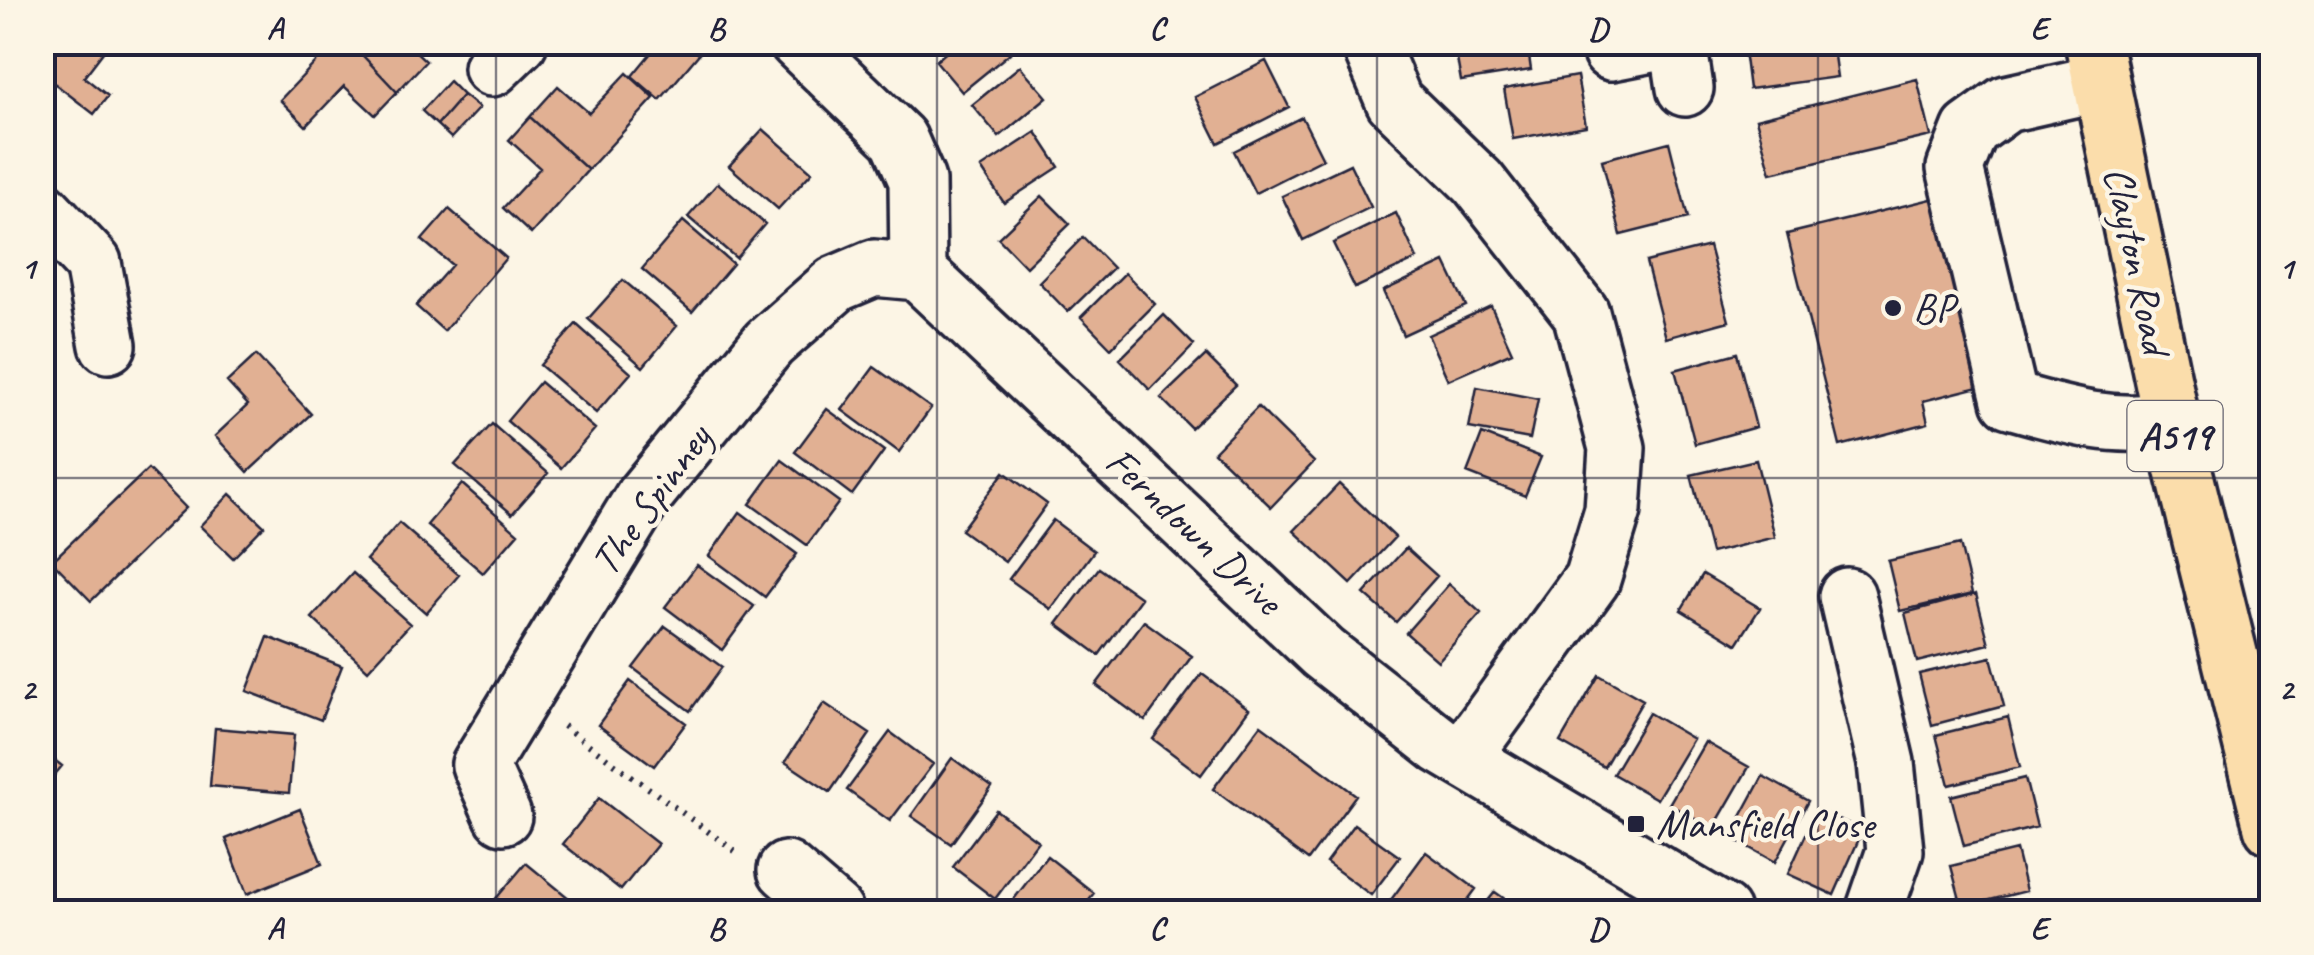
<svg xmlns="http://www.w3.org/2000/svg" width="2314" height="955" viewBox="0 0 2314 955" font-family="Caveat,sans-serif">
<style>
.building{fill:#e1b093;stroke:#22223b;stroke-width:2.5}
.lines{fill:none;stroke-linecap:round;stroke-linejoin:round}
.minor-casing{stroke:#22223b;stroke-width:62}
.major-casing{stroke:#22223b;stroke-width:62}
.path{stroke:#22223b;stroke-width:6;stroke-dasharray:2.5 8;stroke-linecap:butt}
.minor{stroke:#fcf5e5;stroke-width:55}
.major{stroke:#fbddab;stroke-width:55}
.grid{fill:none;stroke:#22223b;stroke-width:2.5;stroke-opacity:0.55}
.poi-dot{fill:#22223b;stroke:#fcf5e5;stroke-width:4}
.labels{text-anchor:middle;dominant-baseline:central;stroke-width:9;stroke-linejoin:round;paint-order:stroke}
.shield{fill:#fcf5e5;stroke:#63616e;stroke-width:2.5}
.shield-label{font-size:40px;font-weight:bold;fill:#22223b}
.street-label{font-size:42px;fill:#22223b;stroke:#fcf5e5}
.poi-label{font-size:42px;fill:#22223b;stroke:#fcf5e5;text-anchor:start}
.neatline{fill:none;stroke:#22223b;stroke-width:4}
.grid-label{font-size:32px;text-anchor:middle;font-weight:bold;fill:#22223b}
</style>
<rect width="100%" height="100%" fill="#fcf5e5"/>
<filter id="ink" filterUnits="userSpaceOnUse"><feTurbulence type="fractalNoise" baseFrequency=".01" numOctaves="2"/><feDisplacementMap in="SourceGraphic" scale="20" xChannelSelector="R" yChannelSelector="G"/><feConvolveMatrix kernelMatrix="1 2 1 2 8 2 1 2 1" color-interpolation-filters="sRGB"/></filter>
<g filter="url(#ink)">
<path class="building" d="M42,42l68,1 -26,34 24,19 -14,18 -40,-31 -12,15z
M335,42h15l47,50 -22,23 -31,-29 -38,40 -26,-26z
M350,42h56l20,19 -29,31z
M660,42h49l-49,58 -28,-24z
M958,42h43l9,11 -48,39 -26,-31z
M1454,42h73l4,28 -70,11z
M1743,42h89l5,35 -88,12z
M1266,61l23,46 -71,36 -23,-46z
M1020,66l27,31 -48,40 -27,-32z
M627,73l27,25 -66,72 -58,-53 28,-31 31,27z
M1577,76l9,50 -73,13 -9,-50z
M1917,79l14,57 -160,37 -15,-54z
M449,81l14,14 -26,30 -15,-14z
M463,95l16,13 -28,30 -14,-13z
M530,117l58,53 -57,64 -28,-26 37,-40 -31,-28z
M1302,117l21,42 -68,34 -21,-42z
M763,129l49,43 -34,37 -49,-43z
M1036,132l23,35 -55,36 -23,-35z
M1669,142l19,76 -67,17 -19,-75z
M1350,164l21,43 -68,33 -21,-44z
M718,183l47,41 -29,34 -48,-41z
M1952,194l46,188 -75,19 5,22 -88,23 -53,-212z
M1042,196l28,28 -44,43 -28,-29z
M449,209l57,49 -62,73 -28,-25 36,-41 -30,-25z
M1396,213l21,46 -62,29 -22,-45z
M683,221l50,43 -41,48 -50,-43z
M1083,237l30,31 -45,44 -29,-30z
M1709,246l20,75 -63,17 -20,-76z
M1445,262l21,44 -63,29 -20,-44z
M1125,273l30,31 -44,44 -30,-31z
M623,280l54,46 -34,41 -55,-48z
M1491,306l21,46 -64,28 -20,-45z
M1164,315l30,30 -44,45 -30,-31z
M576,324l55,49 -35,40 -56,-48z
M1737,353l19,74 -61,17 -20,-74z
M256,355l55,59 -63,58 -33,-36 33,-31 -21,-23z
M1206,355l30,30 -45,43 -30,-30z
M874,367l57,41 -32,44 -57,-42z
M540,382l55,47 -34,39 -54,-47z
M1477,387l61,12 -8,40 -61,-11z
M1258,407l56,55 -43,45 -57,-55z
M827,409l57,42 -32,44 -57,-43z
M492,424l56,49 -36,41 -57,-49z
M1482,434l59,23 -16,39 -58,-23z
M782,460l57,42 -32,43 -57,-41z
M1756,460l19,77 -64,16 -20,-78z
M148,469l38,39 -95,93 -39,-40z
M1004,472l43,32 -42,58 -44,-32z
M462,484l56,49 -35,40 -56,-48z
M1339,484l56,53 -44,47 -57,-53z
M230,494l34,32 -31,32 -33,-32z
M740,512l57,42 -32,43 -56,-41z
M1053,520l41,31 -43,58 -42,-30z
M399,523l60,52 -33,38 -60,-53z
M1960,544l12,50 -72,17 -12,-50z
M1406,548l31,28 -41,46 -32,-28z
M697,565l57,41 -32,44 -57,-43z
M1099,568l42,30 -42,57 -42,-31z
M353,573l57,51 -42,46 -56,-52z
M1703,574l57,34 -23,36 -56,-34z
M1449,584l32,29 -43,48 -32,-28z
M1976,594l13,50 -72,18 -12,-49z
M1144,621l48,35 -47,65 -49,-36z
M665,626l57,41 -32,44 -57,-43z
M268,637l74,29 -21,54 -74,-29z
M1991,657l13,49 -72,19 -13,-51z
M1202,674l47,35 -48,66 -48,-36z
M1599,675l44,25 -39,67 -44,-25z
M630,681l56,42 -32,43 -56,-41z
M824,703l46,31 -40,58 -45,-30z
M1649,713l44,26 -36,60 -44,-25z
M2008,717l12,50 -71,18 -13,-50z
M1261,725l95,70 -48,65 -95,-71z
M215,728l79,7 -5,58 -79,-7z
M890,732l43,32 -43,57 -43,-31z
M1705,742l44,25 -36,62 -44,-25z
M43,751l19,15 -20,24v-39z
M952,758l40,29 -41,57 -40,-28z
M1763,776l45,25 -33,61 -45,-25z
M2025,778l12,49 -73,19 -13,-50z
M599,798l59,46 -37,46 -58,-46z
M300,809l22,55 -75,30 -21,-55z
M996,810l42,31 -43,58 -42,-32z
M1817,810l46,20 -29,65 -46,-21z
M1354,824l46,33 -29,38 -45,-33z
M2016,850l10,41 -64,16 -11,-41z
M1426,852l50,37 -17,23h-77z
M1047,856l47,37 -15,19h-75z
M526,863l60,49h-92l-6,-4z
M1495,892l28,20h-44z"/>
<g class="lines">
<defs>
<path id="minor" d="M798,42l101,97 18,41 1,92 405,381 117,92 282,167
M1369,42l25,59 84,81 103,131 36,135 -4,62 -21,69 -130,179
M1678,42l7,46
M1611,52l51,-10
M492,68l27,-26
M2099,83l-93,21 -36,26 -15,38 55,232c53,15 105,31 161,19
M42,209l51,54 15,82
M1847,596l39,167 9,88 -21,61
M503,816l-23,-51 163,-268 126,-154 67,-59 38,-16 44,4
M786,870l49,42"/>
<path id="major" d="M2093,42l78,377 101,408"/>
</defs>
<use href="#minor" class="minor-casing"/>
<use href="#major" class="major-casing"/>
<path class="path" d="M563,726l176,128"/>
<use href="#minor" class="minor"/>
<use href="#major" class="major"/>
</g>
</g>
<path class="grid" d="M496,42v870M937,42v870M1377,42v870M1818,42v870M42,478h2230"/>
<g class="poi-dot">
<circle cx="1893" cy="308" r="10"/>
<rect x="1626" y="814" width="20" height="20" rx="5"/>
</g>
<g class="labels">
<rect class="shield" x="2127.5" y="401" width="95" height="70" rx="8"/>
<g class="shield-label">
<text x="2175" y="436">A519</text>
</g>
<g class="street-label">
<text transform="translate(2137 260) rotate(78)">Clayton Road</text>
<text transform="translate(651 500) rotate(-54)">The Spinney</text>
<text transform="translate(1194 531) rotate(43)">Ferndown Drive</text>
</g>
<g class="poi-label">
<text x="1913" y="308">BP</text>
<text x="1656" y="824">Mansfield Close</text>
</g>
</g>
<rect width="2314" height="955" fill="none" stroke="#fcf5e5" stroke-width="110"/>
<rect x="55" y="55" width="2204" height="845" class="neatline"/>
<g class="grid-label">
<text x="275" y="39">A</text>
<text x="716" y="39">B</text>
<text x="1157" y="39">C</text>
<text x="1598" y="39">D</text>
<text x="2039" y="39">E</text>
<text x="28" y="278">1</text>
<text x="2286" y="278">1</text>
<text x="28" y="700">2</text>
<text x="2286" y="700">2</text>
<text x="275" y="939">A</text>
<text x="716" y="939">B</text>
<text x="1157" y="939">C</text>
<text x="1598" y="939">D</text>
<text x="2039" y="939">E</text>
</g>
</svg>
